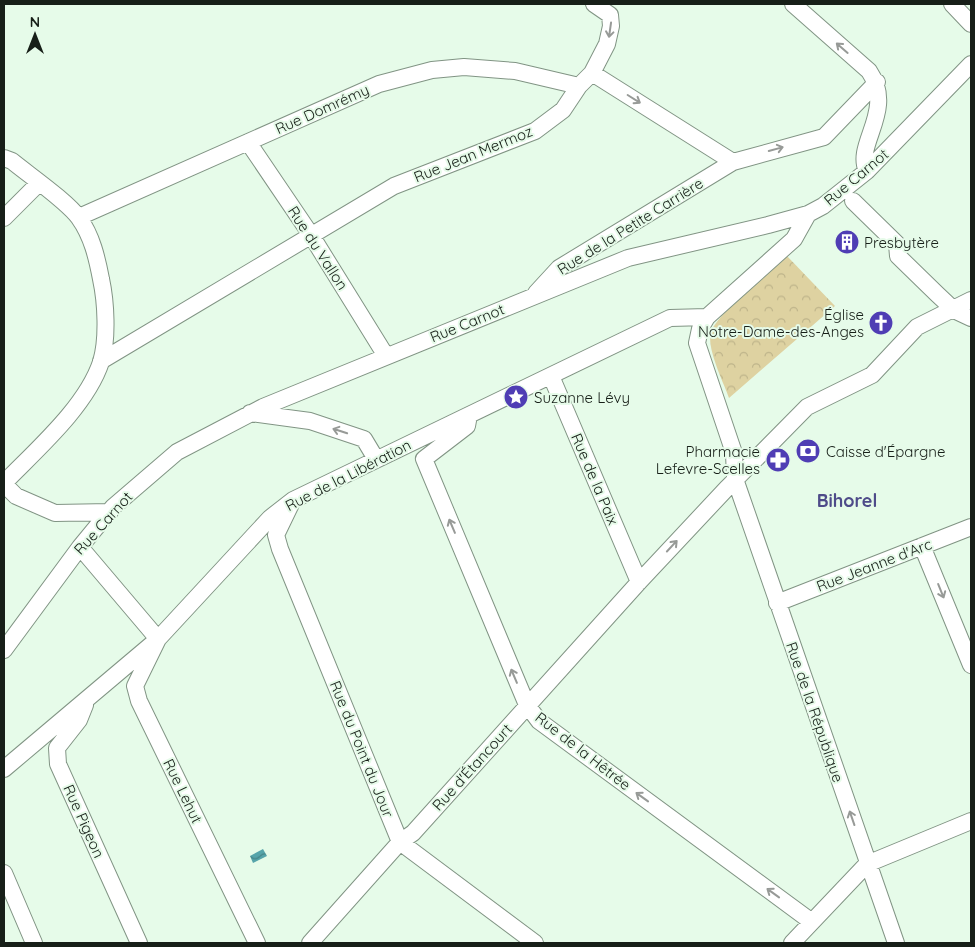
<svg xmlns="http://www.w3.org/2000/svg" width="975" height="947" viewBox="0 0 975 947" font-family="Quicksand,sans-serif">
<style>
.forest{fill:url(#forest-crowns)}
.water{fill:url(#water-waves)}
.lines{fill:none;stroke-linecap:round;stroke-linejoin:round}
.minor-casing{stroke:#819484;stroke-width:18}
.minor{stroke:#fff;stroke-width:16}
.oneway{stroke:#979a97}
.labels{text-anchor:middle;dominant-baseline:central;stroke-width:4;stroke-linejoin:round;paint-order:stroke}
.street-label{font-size:15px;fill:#171f18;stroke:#e6fbe9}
.poi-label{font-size:15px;fill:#171f18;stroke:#e6fbe9;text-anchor:start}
.quarter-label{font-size:18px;font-weight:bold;fill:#4e4b89;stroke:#e6fbe9}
</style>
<defs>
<pattern id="forest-crowns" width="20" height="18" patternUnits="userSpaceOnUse" patternTransform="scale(1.25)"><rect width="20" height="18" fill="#ded2a1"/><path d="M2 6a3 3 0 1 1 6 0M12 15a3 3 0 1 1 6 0" fill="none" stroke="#beb48a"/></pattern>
<pattern id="water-waves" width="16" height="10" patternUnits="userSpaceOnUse" patternTransform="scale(1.25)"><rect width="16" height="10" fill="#56a4aa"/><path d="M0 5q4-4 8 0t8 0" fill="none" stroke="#468589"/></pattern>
</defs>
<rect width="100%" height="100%" fill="#e6fbe9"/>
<path class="forest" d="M787,256l48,50 -106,92c-5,-15 -23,-50 -18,-66 6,-18 59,-61 76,-76z"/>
<path class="water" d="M263,849l4,7 -14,7 -3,-7z"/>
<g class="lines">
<defs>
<path id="minor" d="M793,4l76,67c27,40 -15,73 -2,100
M952,4l19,20
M592,73l141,89 91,-25 53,-55
M248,142l63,93 75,121
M4,158l8,3c17,14 56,41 67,57 13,18 18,40 22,61 5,23 7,60 0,83 -15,45 -65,88 -97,121
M853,201l44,43 1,12 39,38 17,16 17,8
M808,214l-14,25 -87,78 -7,12 -3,14 37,110 1,26 161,464
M79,217l300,-133 53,-14 32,-3 51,4 64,15
M4,218l35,-35
M536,293l23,-25 174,-106
M101,361l293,-175 141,-55 28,-21 16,-24 13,-13 15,-29 4,-18 -1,-11 -16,-11
M551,376l88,206
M250,413l60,8 54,18 12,20
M469,415l-2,11 -43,33 103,246 12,16 273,201
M4,484l12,12 39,17 55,-1
M291,504l-15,31 4,14 120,293 135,101
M922,546l49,119
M80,547l78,92 -23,47 4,15 118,242
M777,603l194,-76
M4,650l76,-103 33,-40 64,-55 86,-45 365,-149 140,-33 40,-11 15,-8 44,-35 104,-107
M85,705l-6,15 -22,28 1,16 81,179
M4,769l154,-130 112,-121 23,-18 377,-182 37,-1
M4,873l30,70
M310,943l90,-101 13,-9 226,-251 89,-95 79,-80 65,-32 45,-48 54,-27
M792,943l75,-79 104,-43"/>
</defs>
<use href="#minor" class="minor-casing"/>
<use href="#minor" class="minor"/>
</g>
<defs><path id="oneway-shaft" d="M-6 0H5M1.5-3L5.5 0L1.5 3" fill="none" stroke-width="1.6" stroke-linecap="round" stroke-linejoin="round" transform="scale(1.25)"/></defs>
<g class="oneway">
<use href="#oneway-shaft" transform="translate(610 30) rotate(98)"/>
<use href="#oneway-shaft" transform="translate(842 48) rotate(-139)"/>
<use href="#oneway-shaft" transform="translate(634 99) rotate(32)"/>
<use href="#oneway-shaft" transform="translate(776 149) rotate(-15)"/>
<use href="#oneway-shaft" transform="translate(340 431) rotate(-162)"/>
<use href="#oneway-shaft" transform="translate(452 526) rotate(-113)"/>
<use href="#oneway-shaft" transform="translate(672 546) rotate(-47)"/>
<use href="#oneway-shaft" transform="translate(941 591) rotate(68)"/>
<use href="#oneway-shaft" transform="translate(514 676) rotate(-113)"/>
<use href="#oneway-shaft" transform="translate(642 797) rotate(-144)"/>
<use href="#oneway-shaft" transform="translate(852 818) rotate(-109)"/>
<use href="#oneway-shaft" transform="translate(773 893) rotate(-144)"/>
</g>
<defs>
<symbol id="building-disc" viewBox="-11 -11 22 22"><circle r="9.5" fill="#4f3db4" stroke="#e6fbe9"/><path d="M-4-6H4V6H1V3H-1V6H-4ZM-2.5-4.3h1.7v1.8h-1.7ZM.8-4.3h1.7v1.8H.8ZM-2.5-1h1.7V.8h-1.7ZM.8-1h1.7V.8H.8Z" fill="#fff"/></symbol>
<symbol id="church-disc" viewBox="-11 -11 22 22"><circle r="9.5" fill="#4f3db4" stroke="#e6fbe9"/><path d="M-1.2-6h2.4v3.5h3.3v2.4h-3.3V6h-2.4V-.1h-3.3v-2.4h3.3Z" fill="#fff"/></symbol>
<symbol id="sight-disc" viewBox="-11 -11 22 22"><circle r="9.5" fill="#4f3db4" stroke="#e6fbe9"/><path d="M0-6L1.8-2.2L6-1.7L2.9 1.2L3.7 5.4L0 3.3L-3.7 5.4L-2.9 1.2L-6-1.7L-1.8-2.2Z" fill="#fff"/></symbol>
<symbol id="bank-disc" viewBox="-11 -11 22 22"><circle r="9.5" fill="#4f3db4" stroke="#e6fbe9"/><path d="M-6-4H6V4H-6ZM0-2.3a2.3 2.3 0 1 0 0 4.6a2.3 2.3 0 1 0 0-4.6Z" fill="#fff"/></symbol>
<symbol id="pharmacy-disc" viewBox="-11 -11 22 22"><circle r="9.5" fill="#4f3db4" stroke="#e6fbe9"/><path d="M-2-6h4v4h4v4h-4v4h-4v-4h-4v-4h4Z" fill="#fff"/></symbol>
</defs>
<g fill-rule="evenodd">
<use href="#building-disc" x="833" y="228" width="28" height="28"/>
<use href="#church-disc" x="867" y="309" width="28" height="28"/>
<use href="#sight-disc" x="502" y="383" width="28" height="28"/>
<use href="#bank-disc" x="794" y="437" width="28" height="28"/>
<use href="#pharmacy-disc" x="764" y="446" width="28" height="28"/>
</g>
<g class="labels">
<g class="street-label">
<text transform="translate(322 109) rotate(-24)">Rue Domrémy</text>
<text transform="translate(473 154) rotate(-22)">Rue Jean Mermoz</text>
<text transform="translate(856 177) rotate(-40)">Rue Carnot</text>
<text transform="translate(630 226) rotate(-32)">Rue de la Petite Carrière</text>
<text transform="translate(318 248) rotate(57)">Rue du Vallon</text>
<text transform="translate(467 323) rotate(-22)">Rue Carnot</text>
<text transform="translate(348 475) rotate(-27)">Rue de la Libération</text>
<text transform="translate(595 479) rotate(67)">Rue de la Paix</text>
<text transform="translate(103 523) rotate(-48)">Rue Carnot</text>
<text transform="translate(874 565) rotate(-21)">Rue Jeanne d'Arc</text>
<text transform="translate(815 712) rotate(71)">Rue de la République</text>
<text transform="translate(362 749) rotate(68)">Rue du Point du Jour</text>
<text transform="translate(583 751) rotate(38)">Rue de la Hêtrée</text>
<text transform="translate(472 767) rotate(-48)">Rue d'Étancourt</text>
<text transform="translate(183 791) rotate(64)">Rue Lehut</text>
<text transform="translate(84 821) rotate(66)">Rue Pigeon</text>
</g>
<g class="poi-label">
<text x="864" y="242">Presbytère</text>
<text x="864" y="314" text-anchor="end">Église<tspan x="864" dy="17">Notre-Dame-des-Anges</tspan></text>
<text x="534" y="397">Suzanne Lévy</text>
<text x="760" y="451" text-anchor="end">Pharmacie<tspan x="760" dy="17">Lefevre-Scelles</tspan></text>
<text x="826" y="451">Caisse d'Épargne</text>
</g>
<g class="quarter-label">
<text x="847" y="500">Bihorel</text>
</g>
</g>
<rect width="975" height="947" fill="none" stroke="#171f18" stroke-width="10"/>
<g transform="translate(35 35)" stroke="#e6fbe9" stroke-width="4" paint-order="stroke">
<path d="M0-4L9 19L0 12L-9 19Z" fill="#171f18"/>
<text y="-8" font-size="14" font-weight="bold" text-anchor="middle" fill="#171f18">N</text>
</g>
</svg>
